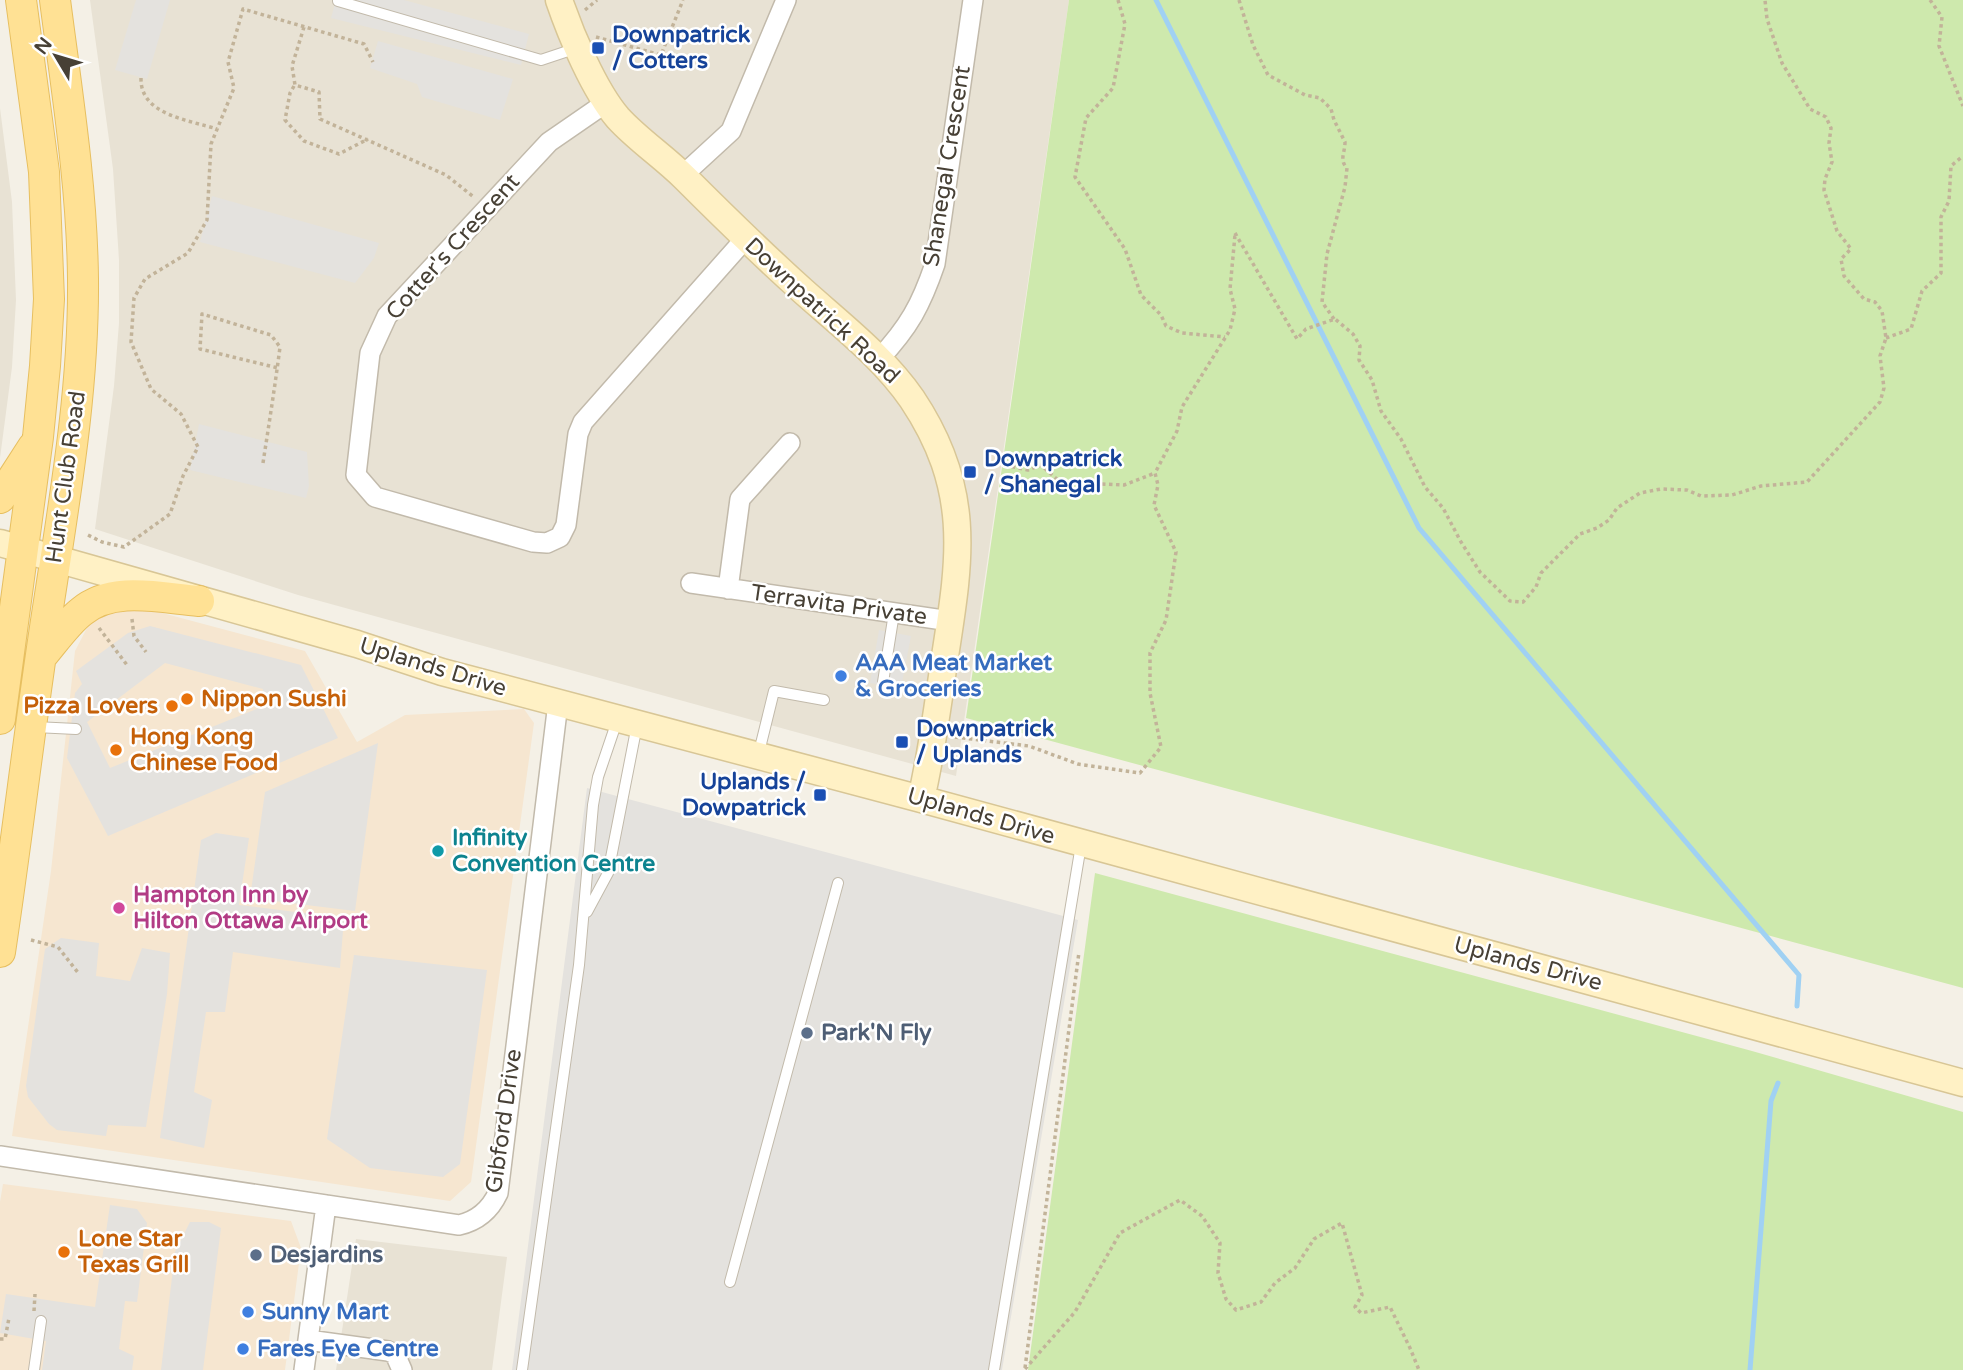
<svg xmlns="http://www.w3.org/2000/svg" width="1963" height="1370" viewBox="0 0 1963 1370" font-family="'Varela Round',sans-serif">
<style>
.residential{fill:#e8e2d4}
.commercial{fill:#f6e6d0}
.green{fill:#cee9ad}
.parking{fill:#e4e2de;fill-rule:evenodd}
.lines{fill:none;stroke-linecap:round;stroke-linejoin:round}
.stream{stroke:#a0d1f3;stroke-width:5}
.lane-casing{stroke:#c2baab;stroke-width:12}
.street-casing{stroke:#c2baab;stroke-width:22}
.secondary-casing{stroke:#d8c696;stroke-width:29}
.primary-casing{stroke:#e7bf60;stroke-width:32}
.path{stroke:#c2b399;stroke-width:3.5;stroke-dasharray:3.5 3.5;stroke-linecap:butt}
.lane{stroke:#fff;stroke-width:10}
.street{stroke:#fff;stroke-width:19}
.secondary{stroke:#fff1c5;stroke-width:26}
.primary{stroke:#ffe194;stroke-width:30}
.transit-dot{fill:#1a4fb4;stroke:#fff;stroke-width:2.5}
.shop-dot{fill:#3f7fe0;stroke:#fff;stroke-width:2.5}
.food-dot{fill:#e8710a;stroke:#fff;stroke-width:2.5}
.culture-dot{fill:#0f9aa8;stroke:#fff;stroke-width:2.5}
.hotel-dot{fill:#d1479c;stroke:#fff;stroke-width:2.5}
.service-dot{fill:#5c6f8a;stroke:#fff;stroke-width:2.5}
.labels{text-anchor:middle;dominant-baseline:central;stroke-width:5;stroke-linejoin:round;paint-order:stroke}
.transit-label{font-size:23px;font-weight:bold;fill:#164399;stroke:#fff;text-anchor:start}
.street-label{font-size:23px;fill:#474035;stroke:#fff}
.shop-label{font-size:23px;font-weight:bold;fill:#366cbe;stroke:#fff;text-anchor:start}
.food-label{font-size:23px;font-weight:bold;fill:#c56008;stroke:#fff;text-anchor:start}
.culture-label{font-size:23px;font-weight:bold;fill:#0d838f;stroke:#fff;text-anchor:start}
.hotel-label{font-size:23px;font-weight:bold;fill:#b23c85;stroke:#fff;text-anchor:start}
.service-label{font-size:23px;font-weight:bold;fill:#4e5e75;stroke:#fff;text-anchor:start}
</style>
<rect width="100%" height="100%" fill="#f4f0e6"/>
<path class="residential" d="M90,0h979l-113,776 -658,-181 -203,-66 19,-143 5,-63v-63l-6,-91z
M0,108l12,94 4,98 -4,67 -12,91z
M356,1239l151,18 -15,113h-156z"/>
<path class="commercial" d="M136,606l169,45 52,91 48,-27 119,-6 10,14 -63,459 -21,19 -438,-65 39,-265 24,-220 13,-25 19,-13z
M3,1184l288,37 10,27 -16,122h-285v-168z"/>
<path class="green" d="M1069,0h894v988l-997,-270z
M1095,873l657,178 211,61v258h-935z"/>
<path class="parking" d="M136,0h34l-23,79 -32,-9z
M336,0h68l125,34 -8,31 -190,-47z
M378,41l135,38 -13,41 -78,-23 -5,-13 -47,-16z
M212,196l167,47 -5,15 -19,25 -155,-41z
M199,424l108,28 2,34 -3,12 -116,-28z
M150,626l151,39 37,73 -230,98 -41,-78 8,-65 7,-9 -6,-13 52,-38zM165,663l98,26 -4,19 -149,60 -23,-46z
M879,630l32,6 -10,52 -31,-5z
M378,743l-23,168 -105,-13 15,-106z
M587,788l491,132 -76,450h-490z
M216,833l33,5 -10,67 105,13 -4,50 -107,-16 -8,60h-19l-12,80 18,8 -8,48 -44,-10 41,-298z
M61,938l38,5 -3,33 34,5 12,-33 28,5 -3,41 -21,133 -38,-2 -2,11 -49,-6 -8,-6 -21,-27 -2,-11 19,-137z
M354,955l133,15 -27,194 -17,13 -73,-9 -43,-29z
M110,1205l27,4 10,14 -10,79 -12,-1 -6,48 15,7 -2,14h-90l4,-29 -46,-8 6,-39 89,13z
M190,1222h19l12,6 -18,142h-42l14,-118z"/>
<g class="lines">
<path class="stream" d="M1156,0l263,528 380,447 -2,31
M1750,1370l21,-269 7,-18"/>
<defs>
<path id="lane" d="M338,1l203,59 36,-12
M883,682l11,-69
M35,727l41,2
M758,756l16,-65 50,9
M587,912l21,-39 29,-148
M730,1282l108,-399
M34,1370l7,-49
M522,1370l57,-405 14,-160 5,-28 19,-56
M994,1370l87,-525"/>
<path id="street" d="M607,102l-58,40 -162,174 -17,37 -14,122 19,22 158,45 14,1 13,-6 6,-12 12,-91 5,-12 162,-183
M682,176l49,-45 55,-131
M879,359c30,-32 42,-54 56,-95l38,-264
M691,583l259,38
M728,589l12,-90 50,-56
M0,1156l459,69c18,-4 31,-15 39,-32l60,-490
M308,1340l80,11 7,3 7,16
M304,1370l22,-165"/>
<path id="secondary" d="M559,0c12,35 35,90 59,118 20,22 46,39 67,60 39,39 78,77 118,113 38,34 80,66 109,108 63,94 47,166 31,270 -6,43 -12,87 -22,130
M0,543l357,101 85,28 479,127 1042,284"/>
<path id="primary" d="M0,498l33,-51
M41,657c13,-15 25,-33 40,-45 32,-27 80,-14 118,-11
M0,719l38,-282 7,-71 4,-67 -5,-127 -23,-172
M0,952c18,-119 31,-238 50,-357 16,-104 34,-210 33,-316 -1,-93 -16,-186 -28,-279"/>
</defs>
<use href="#lane" class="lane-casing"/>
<use href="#street" class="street-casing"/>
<use href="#secondary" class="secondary-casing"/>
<use href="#primary" class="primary-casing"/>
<path class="path" d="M1118,0l7,24 -12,64 -27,30 -11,59 50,72 16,46 20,20 5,11 16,7 43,4
M1239,0l14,45 15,30 37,20 15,3 11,11 3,11 11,22c0,11 -6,18 2,26l-2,19 -18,67 -5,48 12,17
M1930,0l12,17 -3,29 24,60
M585,10l12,-10
M304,27l-12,39 3,19 24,7 1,27 126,56 29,23
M596,37l65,18 22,-55
M141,78c-1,37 48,42 76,51
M294,86l-4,7 -5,27 19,21 35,13 29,-15
M1235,233l62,106 9,-10 29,-10 18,15 7,12 -1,14 13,20 9,31 20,28 24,48 18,21 18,34 19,30 30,29 13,1 13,-15 5,-14 39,-39 17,-6 12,-8 8,-12 23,-15 21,-4 26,1 14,6 31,-1 29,-9 46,-4 73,-80 4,-14 -4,-32 6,-18 -4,-27 -7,-9 -11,-3 -20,-23 -3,-17 10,-10 -14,-18 -13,-41 1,-11 7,-17 -3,-19 2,-15 -5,-11 -16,-8 -28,-46 -15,-44 -2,-19
M1886,338l25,-9 11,-38 19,-18v-56l8,-16 2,-35 12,-10
M263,463c6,-39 12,-77 17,-116l-9,-12 -69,-21 -2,35 78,19
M1005,465l23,5 13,-5 19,17 64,3 31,-12
M88,535l14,7 22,5 46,-33 13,-38 15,-29 -17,-33 -30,-25 -20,-47 3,-44 11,-19 43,-26 19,-33 4,-76 23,-56 -6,-26 15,-53 121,35 9,18
M132,619l2,17 12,16
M99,628l28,37
M955,737l74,9 49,18 62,9 21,-26 -11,-54v-40l16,-33 10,-68 -22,-47 4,-20 -3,-12 22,-42 5,-24 48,-77 5,-21 -5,-20 5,-54
M31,940l27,7 21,27
M34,1311l1,-17
M0,1339h5l4,-21
M1025,1368l54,-416
M1025,1369l50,-57 45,-79 60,-33 22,16 18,27 -2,30 8,26 10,11 25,-8 14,-19 20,-15 19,-29 28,-16 20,72 -7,12 6,6 29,-6 20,41 9,22"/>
<use href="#lane" class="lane"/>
<use href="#street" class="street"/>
<use href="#secondary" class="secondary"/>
<use href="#primary" class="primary"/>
</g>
<g class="transit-dot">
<rect x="591" y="41" width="14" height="14" rx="3.5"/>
<rect x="963" y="465" width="14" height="14" rx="3.5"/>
<rect x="895" y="735" width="14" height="14" rx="3.5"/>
<rect x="813" y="788" width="14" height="14" rx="3.5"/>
</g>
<g class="shop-dot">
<circle cx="841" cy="676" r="7"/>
<circle cx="248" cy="1312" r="7"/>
<circle cx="243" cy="1349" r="7"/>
</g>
<g class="food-dot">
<circle cx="187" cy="699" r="7"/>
<circle cx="172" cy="706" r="7"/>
<circle cx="116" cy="750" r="7"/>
<circle cx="64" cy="1252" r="7"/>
</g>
<circle class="culture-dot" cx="438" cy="851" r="7"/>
<circle class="hotel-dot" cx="119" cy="908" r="7"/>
<g class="service-dot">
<circle cx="807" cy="1033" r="7"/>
<circle cx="256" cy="1255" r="7"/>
</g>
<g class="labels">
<g class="transit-label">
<text x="612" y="35">Downpatrick<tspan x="612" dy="26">/ Cotters</tspan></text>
<text x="984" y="459">Downpatrick<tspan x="984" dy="26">/ Shanegal</tspan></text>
<text x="916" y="729">Downpatrick<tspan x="916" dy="26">/ Uplands</tspan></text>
<text x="806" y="782" text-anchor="end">Uplands /<tspan x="806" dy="26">Dowpatrick</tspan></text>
</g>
<g class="street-label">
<text transform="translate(947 166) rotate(-81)">Shanegal Crescent</text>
<text transform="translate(453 247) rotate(-48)">Cotter's Crescent</text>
<text transform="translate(822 311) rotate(43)">Downpatrick Road</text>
<text transform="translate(66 477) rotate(-82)">Hunt Club Road</text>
<text transform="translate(839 605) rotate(8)">Terravita Private</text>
<text transform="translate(433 667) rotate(17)">Uplands Drive</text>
<text transform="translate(981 816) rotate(16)">Uplands Drive</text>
<text transform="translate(1528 964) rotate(15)">Uplands Drive</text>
<text transform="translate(504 1121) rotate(-82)">Gibford Drive</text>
</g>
<g class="shop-label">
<text x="855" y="663">AAA Meat Market<tspan x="855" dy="26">&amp; Groceries</tspan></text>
<text x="262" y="1312">Sunny Mart</text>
<text x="257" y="1349">Fares Eye Centre</text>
</g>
<g class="food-label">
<text x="201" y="699">Nippon Sushi</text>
<text x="158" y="706" text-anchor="end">Pizza Lovers</text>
<text x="130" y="737">Hong Kong<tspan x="130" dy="26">Chinese Food</tspan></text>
<text x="78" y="1239">Lone Star<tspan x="78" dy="26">Texas Grill</tspan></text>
</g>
<g class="culture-label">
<text x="452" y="838">Infinity<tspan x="452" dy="26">Convention Centre</tspan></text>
</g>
<g class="hotel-label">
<text x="133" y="895">Hampton Inn by<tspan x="133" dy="26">Hilton Ottawa Airport</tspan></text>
</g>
<g class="service-label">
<text x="821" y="1033">Park'N Fly</text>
<text x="270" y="1255">Desjardins</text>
</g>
</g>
<g transform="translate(56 56) rotate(308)" stroke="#ffffff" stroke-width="5" paint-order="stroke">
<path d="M0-5L12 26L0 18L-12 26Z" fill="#474035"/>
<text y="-10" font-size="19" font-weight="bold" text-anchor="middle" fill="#474035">N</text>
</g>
</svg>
